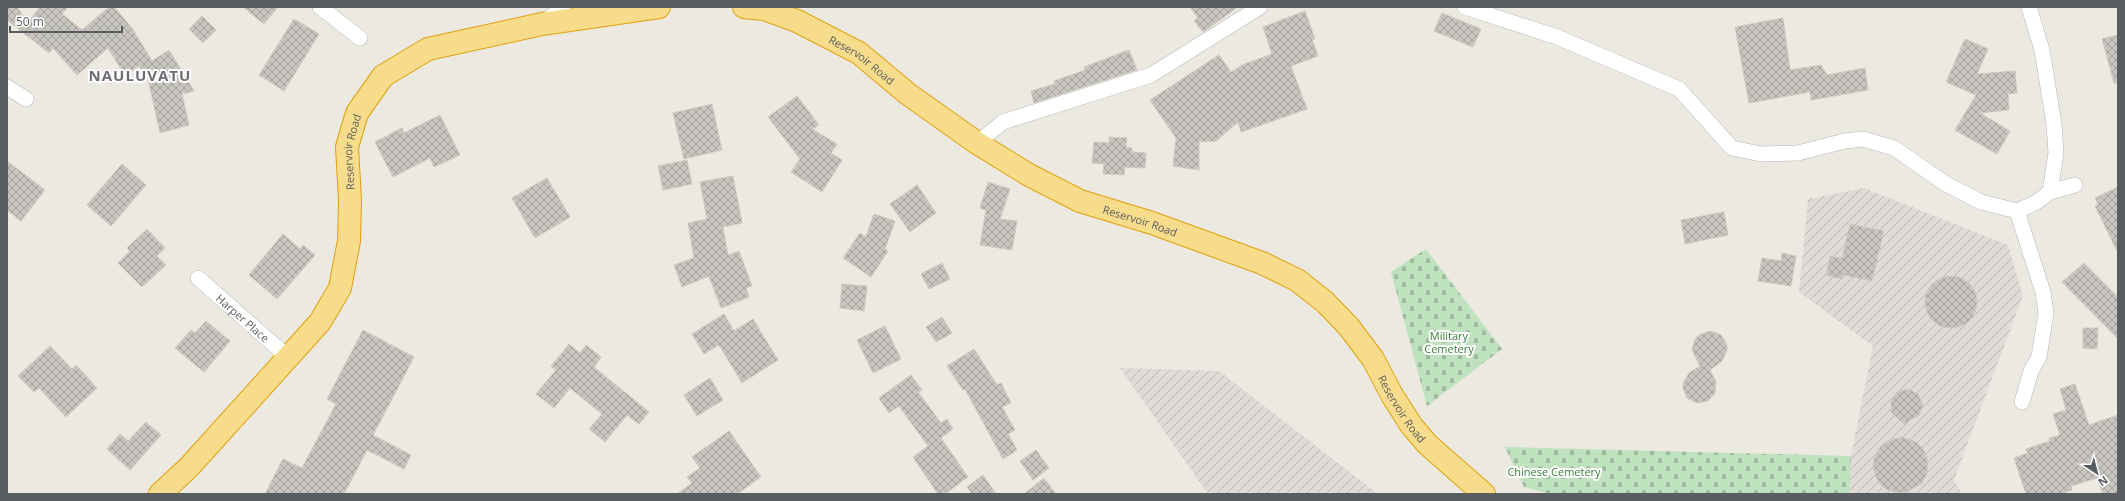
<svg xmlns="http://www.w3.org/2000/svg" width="2125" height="501" viewBox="0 0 2125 501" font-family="'Open Sans',sans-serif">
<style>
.industrial{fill:url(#industrial-furrows)}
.cemetery{fill:url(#cemetery-stones)}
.building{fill:url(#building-cross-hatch);stroke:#cfcabf}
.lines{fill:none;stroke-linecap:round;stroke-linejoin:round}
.street-casing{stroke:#b3b6ba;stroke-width:16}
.highway-casing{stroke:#e0a00b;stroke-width:24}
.street{stroke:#fff;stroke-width:15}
.highway{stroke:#f7dd8b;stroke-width:22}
.labels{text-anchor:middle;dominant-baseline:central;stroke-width:4;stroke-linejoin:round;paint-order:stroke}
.street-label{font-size:11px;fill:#595c60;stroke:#fff}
.park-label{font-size:11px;fill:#38803c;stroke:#fff}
.district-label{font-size:15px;font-weight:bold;letter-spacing:1px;fill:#6a6e72;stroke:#fff}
</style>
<defs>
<pattern id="industrial-furrows" width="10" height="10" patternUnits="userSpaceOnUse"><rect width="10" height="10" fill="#dfdcd8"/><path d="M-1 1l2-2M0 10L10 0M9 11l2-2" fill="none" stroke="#b8b6b3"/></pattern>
<pattern id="cemetery-stones" width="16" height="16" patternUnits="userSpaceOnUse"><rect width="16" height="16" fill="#bde2bd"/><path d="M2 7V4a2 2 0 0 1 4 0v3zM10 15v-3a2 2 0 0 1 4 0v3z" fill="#9dba9d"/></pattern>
<pattern id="building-cross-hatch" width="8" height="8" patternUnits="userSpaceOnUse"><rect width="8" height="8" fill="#c8c5bf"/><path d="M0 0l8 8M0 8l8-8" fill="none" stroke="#a5a39f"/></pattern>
</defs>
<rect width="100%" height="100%" fill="#ebe9e0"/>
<path class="industrial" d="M1864,188l144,57 15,51 -69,184 8,14h-113l2,-38 22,-110 -74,-54 9,-93z
M1120,368l99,3 159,123h-170z"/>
<path class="cemetery" d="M1426,249l76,100 -75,57 -36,-134z
M1505,447l346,9 -2,38h-298l-27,-7z"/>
<path class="building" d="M7,7h10l11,16 12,-16h28l-6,7 20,16 27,-23h5l18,21 20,33 17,-11 25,41 -12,3 7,31 -29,8 -12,-54 -9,-13 -14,9 -17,-27 -31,27 -24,-27 -4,5 -42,-33z
M243,7h35l-14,17z
M1190,7h48l-35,25 -9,-11 4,-3z
M1305,11l10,28h-3l6,17 -27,10 16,43 -66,23 -3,-10 -22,19 -17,1v28l-26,-4 3,-28 -26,-38 69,-45 12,17 11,-7 30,-11 -9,-27z
M1442,13l39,16 -8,18 -39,-16z
M202,16l14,14 -13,13 -14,-14z
M1783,18l7,52 31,-5 6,10 38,-7 3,22 -57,10 -1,-8 -61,11 -14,-76z
M294,19l25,15 -35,57 -25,-16z
M2118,35v48h-4l-12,-44z
M1965,39l23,10 -11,25 38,-3 2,22 -9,1 1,16 -29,3 30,18 -13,23 -42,-24 21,-35 -30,-13z
M1129,50l8,20 -103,33 -3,-12 24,-7 -1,-3 31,-11 -1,-3z
M797,96l22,29 -7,4 25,15 -6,9 11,7 -20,32 -31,-20 9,-13 -32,-42z
M712,104l10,46 -38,9 -11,-46z
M440,115l20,40 -26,12 -4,-9 -37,19 -18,-35 27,-14 2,5z
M1109,137l18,1 -1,9 6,1v4l14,1 -1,15 -20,-1 -1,8 -21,-1 1,-10 -12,-1 2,-21 15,1z
M687,160l5,24 -29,6 -5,-24z
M7,161l38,29 -24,31 -14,-11z
M122,164l24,21 -35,41 -24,-21z
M733,176l9,47 -19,4 5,28 11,-4 13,35 -6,2 3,9 -28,11 -12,-32 -27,11 -8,-22 20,-7 -6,-35 19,-4 -7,-37z
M547,178l23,39 -35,21 -23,-40z
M988,182l22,7 -10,30 17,2 -5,29 -32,-5 6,-35 -6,-2z
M917,185l19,28 -26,19 -20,-28z
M2118,187v66l-23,-47 3,-2 -3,-6z
M1724,212l4,23 -43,9 -4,-24z
M874,214l21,7 -10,28 3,2 -17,26 -28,-19 17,-25 6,4z
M1850,224l34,7 -12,50 -29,-6v4l-17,-4 4,-19 12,2z
M147,229l18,19 -8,8 9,9 -24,22 -24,-24 12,-12 -3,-3z
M283,234l17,15 3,-4 12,10 -38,44 -28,-24z
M1782,253l14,3 -5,30 -33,-5 4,-23 19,3z
M942,263l8,16 -21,10 -8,-15z
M2084,263l34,34v42l-56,-57z
M1925 302a26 26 0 1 1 52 0a26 26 0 1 1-52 0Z
M842,284l25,2 -3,25 -24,-3z
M724,314l10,17 19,-12 25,41 -36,23 -23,-38 -15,9 -12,-20z
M942,317l10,16 -16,9 -10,-15z
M206,321l24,20 -26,31 -29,-24 16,-18 4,3z
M885,326l16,33 -28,14 -16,-33z
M2083,328h15l-1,21 -14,-1z
M363,330l51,27 -41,78 38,20 -7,14 -37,-19 -23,44h-79l18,-35 19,9 34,-64 -9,-5z
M1710,331l11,4 6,10v5l-5,11 -12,9 6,12 -1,11 -7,8 -11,2 -10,-5 -4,-10v-5l6,-10 11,-7 -8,-16 3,-11 4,-4z
M569,344l11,9 6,-8 15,12 -7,10 55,45 -10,12 -12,-9 -22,27 -16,-13 13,-15 -32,-26 -16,20 -18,-14 20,-24 -5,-4z
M50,346l22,23 4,-4 21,23 -31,29 -27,-29 -5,4 -16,-16z
M974,349l23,36 4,-2 10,20 -9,4 13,23 -7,4 9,16 -14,9 -38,-70 -2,1 -16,-24z
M911,375l11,15 -4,2 23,31 6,-4 6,10 -12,9 27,39 -23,17h-7l-25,-37 15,-11 -29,-40 -10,7 -10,-15z
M710,378l13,22 -26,16 -13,-21z
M2075,384l14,41 29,-10v79h-15l-6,-16 -26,8 1,4 -12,4h-34l-12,-36 14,-5 -2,-4 24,-8 -1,-3 11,-3 -7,-21 13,-4 -6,-21z
M1908,389l10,5 5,11 -4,10 -15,9 -13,-12v-11l6,-9z
M146,422l15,13 -31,35 -23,-21 13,-15 8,7z
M729,431l32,46 -24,17h-60l15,-11 -5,-6 13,-9 -8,-11z
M1902,437l14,5 7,7 4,8 1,10 -2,9 -5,8 -17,9 -9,-1 -9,-3 -7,-6 -4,-9 -2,-9 2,-10 5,-8 8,-6z
M1036,450l13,18 -16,12 -13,-19z
M983,475l13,19h-24l-5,-7z
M1044,478l12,16h-32z"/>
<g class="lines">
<defs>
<g id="street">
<path d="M320,7l40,31"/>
<path d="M1465,7l92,30 122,52 53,59 29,6 37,-1 47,-12 18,-2 31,9 52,36 35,18 36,9 18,-8 15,-11 6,-39 -2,-29 -12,-74 -13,-43"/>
<path d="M543,23l20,-16"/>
<path d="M7,87l19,12"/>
<path d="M977,143l26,-21 148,-47 109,-68"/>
<path d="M2050,192l25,-7"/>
<path d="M2017,211l26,81 3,21 -7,44 -8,14 -9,31"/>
<path id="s1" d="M198,278l90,79"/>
</g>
<g id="highway">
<path id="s2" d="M744,7l20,2 33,12 62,32 49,41 69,49 52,32 51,26 72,22 110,40 35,17 28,22 24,25 24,32 19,36 19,30 16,19 57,50"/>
<path id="s3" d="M160,494l29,-27 131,-145 20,-34 9,-47 1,-41 -3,-53 10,-34 26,-37 45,-27 114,-25 117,-17"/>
</g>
</defs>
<use href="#street" class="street-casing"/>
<use href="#highway" class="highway-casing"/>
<use href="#street" class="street"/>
<use href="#highway" class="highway"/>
</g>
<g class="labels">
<g class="street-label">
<text stroke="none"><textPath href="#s2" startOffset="131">Reservoir Road</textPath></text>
<text stroke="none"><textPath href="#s3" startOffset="412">Reservoir Road</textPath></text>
<text stroke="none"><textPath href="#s2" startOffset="455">Reservoir Road</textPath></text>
<text stroke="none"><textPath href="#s1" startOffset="60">Harper Place</textPath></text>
<text stroke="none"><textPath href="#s2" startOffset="791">Reservoir Road</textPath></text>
</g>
<g class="park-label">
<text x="1449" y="335">Military<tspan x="1449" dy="13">Cemetery</tspan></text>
<text x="1554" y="471">Chinese Cemetery</text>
</g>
<g class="district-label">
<text x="140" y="75">NAULUVATU</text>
</g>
</g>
<rect width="2125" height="501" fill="none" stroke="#595c60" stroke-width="16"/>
<g transform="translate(2097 473) rotate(144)" stroke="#ffffff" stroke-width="3" paint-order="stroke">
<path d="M0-3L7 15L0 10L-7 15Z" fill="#595c60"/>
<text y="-6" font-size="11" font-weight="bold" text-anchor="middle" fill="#595c60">N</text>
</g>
<path d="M10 26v6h112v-6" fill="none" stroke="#595c60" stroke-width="2"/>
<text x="16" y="26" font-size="12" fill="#595c60" stroke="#ffffff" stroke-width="3" paint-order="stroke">50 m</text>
</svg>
